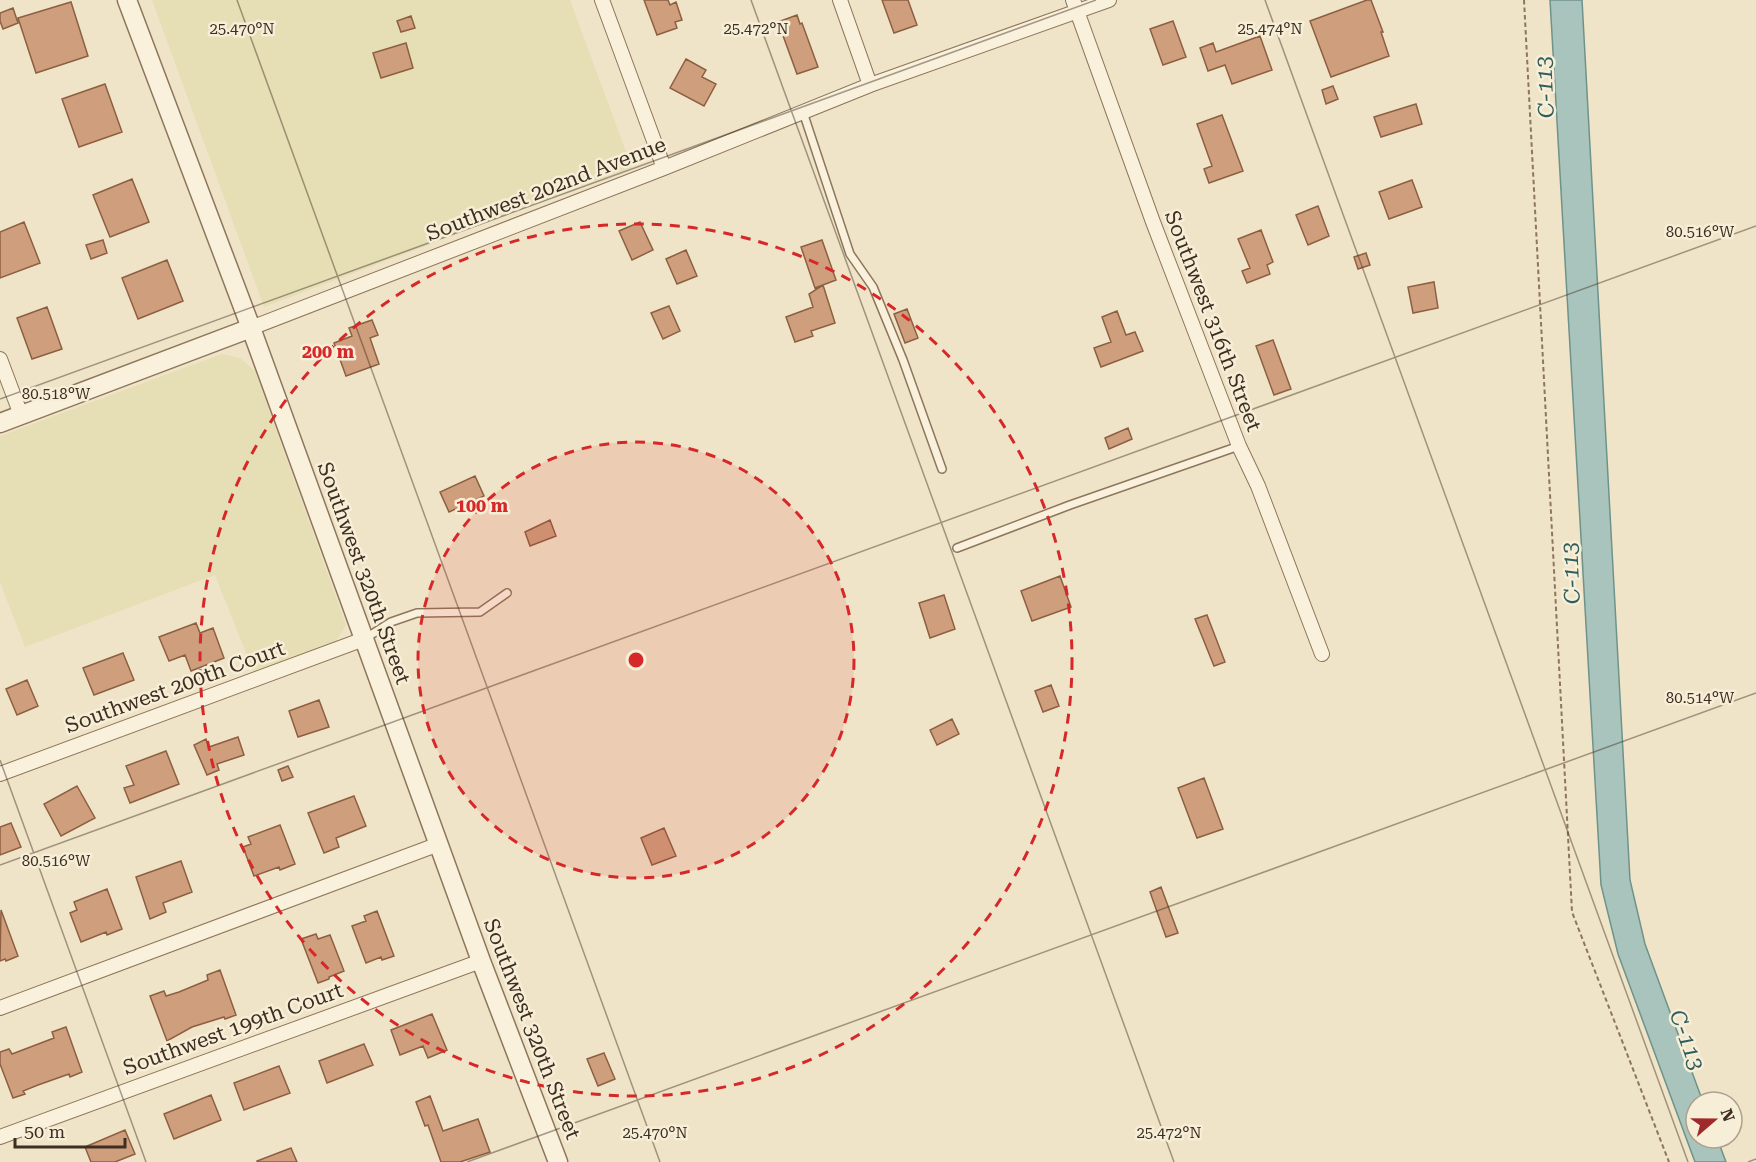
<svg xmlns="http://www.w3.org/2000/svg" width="1756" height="1162" viewBox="0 0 1756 1162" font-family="'Roboto Serif',serif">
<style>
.farmland{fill:#e6deb5}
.water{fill:#a9c4bc;stroke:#6f938a;stroke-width:1.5}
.building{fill:#cf9f7d;stroke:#8d5f41;stroke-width:1.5}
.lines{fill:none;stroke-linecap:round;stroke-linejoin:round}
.service-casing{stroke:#8d765c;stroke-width:10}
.minor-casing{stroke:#8d765c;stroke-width:16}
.tertiary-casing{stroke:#8d765c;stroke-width:21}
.path{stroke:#8d765c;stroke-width:2;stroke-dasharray:4.5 3;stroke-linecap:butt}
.service{stroke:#faf1dc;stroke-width:7}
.minor{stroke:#faf1dc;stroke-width:14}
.tertiary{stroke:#faf1dc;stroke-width:18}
.ticks{fill:none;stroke:#3d2e20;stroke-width:1.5;stroke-opacity:0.45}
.ring{fill:none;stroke:#d62828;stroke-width:3;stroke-dasharray:10 8}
.labels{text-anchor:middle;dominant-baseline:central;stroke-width:5;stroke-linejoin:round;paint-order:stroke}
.street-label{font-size:21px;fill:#3d2e20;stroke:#f7eed8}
.water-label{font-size:22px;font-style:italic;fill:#2f5d5a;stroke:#f7eed8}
.ticks-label{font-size:15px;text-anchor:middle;fill:#3d2e20;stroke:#f7eed8;stroke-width:5;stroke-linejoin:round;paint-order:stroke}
.centre{fill:#d62828;stroke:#f7eed8;stroke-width:3}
.ring-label{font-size:18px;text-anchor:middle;font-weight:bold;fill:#d62828;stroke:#f7eed8;stroke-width:5;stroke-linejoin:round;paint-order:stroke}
</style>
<rect width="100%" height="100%" fill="#f0e4c8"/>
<path class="farmland" d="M152,0h418l62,168 -368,139z
M222,354l18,4 15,13 91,254 -10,16 -82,32 -39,-98 -190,72 -25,-65v-146z"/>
<path class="water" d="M1550,0h32l48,880 15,64 58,158h-7v36h21l9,24h-31l-77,-208 -17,-69z"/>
<path class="building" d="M644,0h24l2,5 6,-3 6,18 -7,2 2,6 -20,7z
M882,0h26l9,25 -23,8z
M1367,0h4l12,32h-2l8,24 -58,21 -21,-56z
M71,2l17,54 -52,17 -18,-55z
M13,8l5,15 -15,6 -3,-8v-8z
M797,15l3,9 2,-1 16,44 -21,7 -19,-52z
M411,16l4,12 -14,4 -4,-11z
M1173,21l13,36 -23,8 -13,-36z
M1260,36l12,34 -40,14 -7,-19 -17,6 -8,-23 13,-5 3,9z
M406,43l7,25 -32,10 -8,-25z
M686,59l20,11 -4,7 14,7 -12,22 -34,-18z
M105,84l17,48 -43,15 -17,-48z
M1333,86l5,13 -12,5 -4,-14z
M1416,104l6,20 -41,13 -7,-20z
M1222,115l21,56 -34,12 -5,-14 8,-3 -15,-42z
M132,179l17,43 -39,15 -17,-42z
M1412,180l10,27 -33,12 -10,-27z
M1318,206l11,30 -21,9 -12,-30z
M24,222l16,41 -40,15v-46z
M640,222l13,28 -21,10 -13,-29z
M1261,230l12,32 -6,3 3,9 -23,9 -5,-12 8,-3 -12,-29z
M103,240l4,13 -16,6 -5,-14z
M822,240l14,40 -21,8 -14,-41z
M686,250l11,26 -20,8 -11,-25z
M1366,253l4,12 -12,4 -4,-12z
M167,260l16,41 -45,18 -16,-41z
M1434,282l4,26 -25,5 -5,-26z
M823,285l12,38 -24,8 2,5 -18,6 -9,-25 27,-10 -4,-13z
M669,306l11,25 -17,8 -12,-26z
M47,307l15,42 -30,10 -15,-41z
M907,309l11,29 -13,5 -11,-29z
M1117,311l9,24 9,-3 8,19 -42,16 -7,-19 17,-6 -9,-25z
M372,320l6,15 -8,3 9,26 -33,12 -12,-33 18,-7 -3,-8z
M1273,340l18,49 -17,6 -18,-49z
M1128,428l4,11 -23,10 -4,-11z
M475,476l9,20 -35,16 -9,-20z
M550,520l6,16 -26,10 -5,-14z
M1060,576l11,31 -39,14 -11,-30z
M944,595l11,34 -25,9 -11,-35z
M1207,615l18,47 -11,4 -19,-47z
M196,623l4,10 13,-5 11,30 -33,13 -6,-16 -16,6 -10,-24z
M123,653l11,27 -40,15 -11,-27z
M27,680l11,26 -21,9 -11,-26z
M1051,685l8,21 -16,6 -8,-21z
M319,700l10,27 -31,10 -9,-26z
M952,719l7,15 -22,11 -7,-15z
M238,737l6,18 -27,9 2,6 -12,5 -13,-30 12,-6 3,8z
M166,751l13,33 -49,19 -6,-15 10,-3 -8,-19z
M288,766l5,11 -11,4 -4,-11z
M1204,778l19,51 -26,9 -19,-50z
M77,786l18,32 -34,18 -17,-32z
M354,796l12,30 -30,12 3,9 -15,6 -16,-40z
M11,823l10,24 -21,8v-28z
M280,825l15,39 -15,6 -1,-3 -25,9 -11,-29 8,-3 -3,-7z
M664,828l12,28 -24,9 -11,-27z
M181,861l11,31 -29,11 3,9 -16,7 -14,-42z
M1161,887l17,46 -12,4 -16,-45z
M107,889l15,40 -15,6 -1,-3 -25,10 -11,-29 7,-3 -3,-8z
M1,910l17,46 -12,5 -1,-2 -5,2z
M377,911l17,45 -12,4 -1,-3 -15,6 -14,-37 14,-5 -2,-5z
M316,934l2,5 12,-4 14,36 -15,6v2l-11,4 -17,-44z
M220,970l16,45 -11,4 -1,-2 -32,10 -25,14 -17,-45 14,-5 2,5 13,-4 29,-12 -1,-5z
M432,1014l15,36 -19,8 -5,-12 -23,9 -9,-25z
M66,1027l16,45 -12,5 -1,-3 -31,11 -15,6 2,3 -12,4 -13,-34v-12l9,-3 3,5 42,-16 -2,-6z
M364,1044l9,21 -46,18 -8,-22z
M604,1053l11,26 -17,7 -11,-27z
M279,1066l11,27 -46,17 -10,-27z
M211,1095l10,25 -47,19 -10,-25z
M430,1096l13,35 35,-12 12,33 -30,10h-19l-13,-37 -3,1 -9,-24z
M125,1130l10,24 -20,8h-24l-6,-15z
M291,1148l6,14h-40v-1z"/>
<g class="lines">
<defs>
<path id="service" d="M803,112l47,142 23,33 30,73 39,109
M957,548l113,-43 169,-59
M366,638l25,-16 26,-9 63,-1 27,-19"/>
<path id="minor" d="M602,0l62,168
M840,0l30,85
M1073,0l80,222 86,224 19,40 64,168
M251,328l413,-160 206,-83 239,-85
M0,359l21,56
M0,774l364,-135
M0,1008l439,-164
M0,1137l481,-176"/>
<path id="tertiary" d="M127,0l124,328 230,633 77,201
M0,423l251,-95"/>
</defs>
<use href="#service" class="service-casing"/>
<use href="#minor" class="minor-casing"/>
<use href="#tertiary" class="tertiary-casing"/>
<path class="path" d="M1524,0l48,912 97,250"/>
<use href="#service" class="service"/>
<use href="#minor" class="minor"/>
<use href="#tertiary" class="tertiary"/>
</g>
<path class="ticks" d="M237,0l423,1162M751,0l423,1162M1265,0l423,1162M0,399l1096,-399M0,760l146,402M0,865l1756,-639M467,1162l1289,-469M1748,1162l8,-3"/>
<circle cx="636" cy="660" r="218" fill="#d62828" fill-opacity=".12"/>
<g class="ring">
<circle cx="636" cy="660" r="218"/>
<circle cx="636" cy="660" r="436"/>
</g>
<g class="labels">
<g class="street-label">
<text transform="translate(546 189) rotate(-21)">Southwest 202nd Avenue</text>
<text transform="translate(1213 321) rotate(69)">Southwest 316th Street</text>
<text transform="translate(364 573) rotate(70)">Southwest 320th Street</text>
<text transform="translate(175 687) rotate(-20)">Southwest 200th Court</text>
<text transform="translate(233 1029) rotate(-20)">Southwest 199th Court</text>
<text transform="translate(532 1029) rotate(69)">Southwest 320th Street</text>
</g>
<g class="water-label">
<text transform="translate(1545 87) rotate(-93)">C-113</text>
<text transform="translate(1571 573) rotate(-93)">C-113</text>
<text transform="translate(1687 1040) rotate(70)">C-113</text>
</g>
</g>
<g class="ticks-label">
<text x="242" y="34">25.470°N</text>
<text x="756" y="34">25.472°N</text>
<text x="1270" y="34">25.474°N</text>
<text x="1700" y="237">80.516°W</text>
<text x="56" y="399">80.518°W</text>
<text x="1700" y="703">80.514°W</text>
<text x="56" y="866">80.516°W</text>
<text x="655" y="1138">25.470°N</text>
<text x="1169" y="1138">25.472°N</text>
</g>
<circle cx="636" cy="660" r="9" class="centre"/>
<g class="ring-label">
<text x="328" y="358">200 m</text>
<text x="482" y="512">100 m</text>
</g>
<g transform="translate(1714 1120) rotate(70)"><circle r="28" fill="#f7eed8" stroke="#ada18e" stroke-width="1.5"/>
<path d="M0-4.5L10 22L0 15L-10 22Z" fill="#9e2a2b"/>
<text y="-9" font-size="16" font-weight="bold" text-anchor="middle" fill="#3d2e20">N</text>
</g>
<path d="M15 1138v9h110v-9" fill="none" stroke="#3d2e20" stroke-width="3"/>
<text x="24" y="1138" font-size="18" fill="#3d2e20" stroke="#f7eed8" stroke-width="4.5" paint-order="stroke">50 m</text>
</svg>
